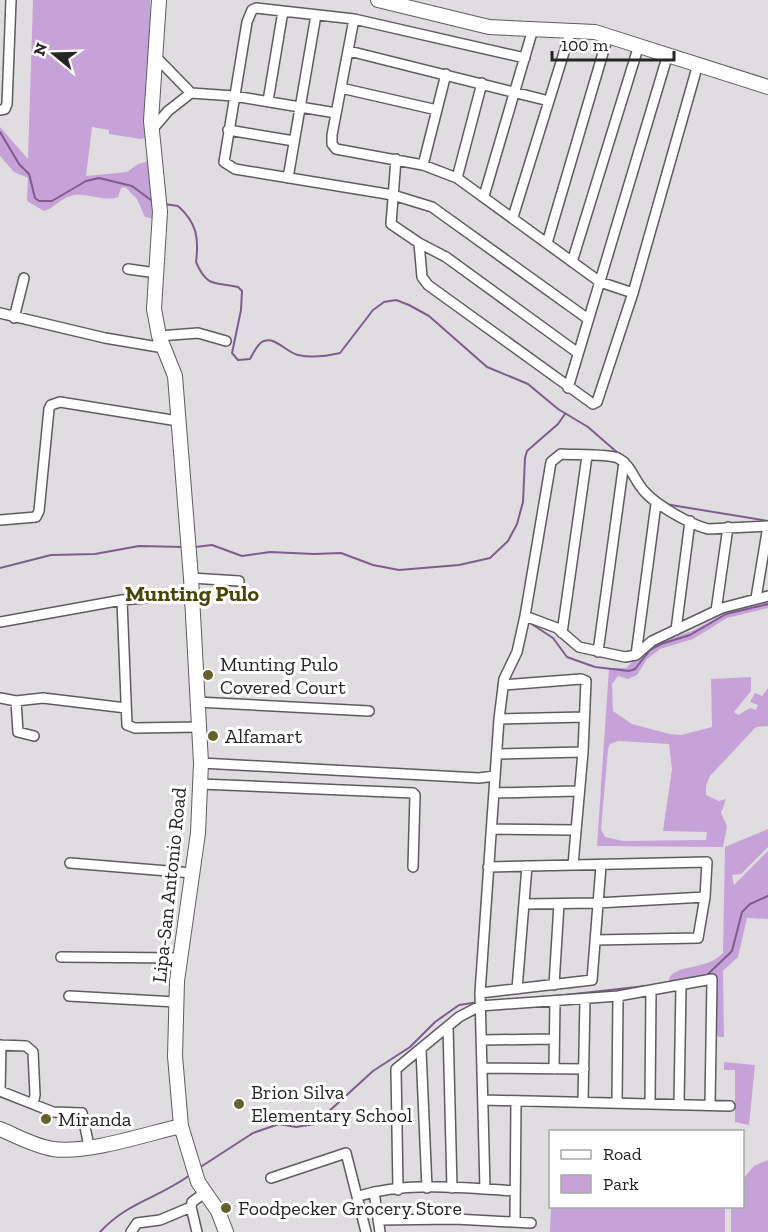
<svg xmlns="http://www.w3.org/2000/svg" width="768" height="1232" viewBox="0 0 768 1232" font-family="'Zilla Slab',serif">
<style>
.green{fill:#c7a2d8;fill-rule:evenodd}
.lines{fill:none;stroke-linecap:round;stroke-linejoin:round}
.stream{stroke:#7f5c8e;stroke-width:2}
.street-casing{stroke:#5f5c60;stroke-width:12}
.secondary-casing{stroke:#5f5c60;stroke-width:16}
.street{stroke:#fff;stroke-width:9}
.secondary{stroke:#fff;stroke-width:14}
.poi-dot{fill:#64612d;stroke:#fff;stroke-width:2}
.labels{text-anchor:middle;dominant-baseline:central;stroke-width:6;stroke-linejoin:round;paint-order:stroke}
.poi-label{font-size:20px;fill:#262526;stroke:#fff;text-anchor:start}
.street-label{font-size:20px;fill:#262526;stroke:#fff}
.quarter-label{font-size:22px;font-weight:bold;fill:#494502;stroke:#fff}
</style>
<rect width="100%" height="100%" fill="#e0dde1"/>
<path class="green" d="M33,0h117l-2,137 -7,2 -32,-5v-4l-17,-3 -6,49 41,-4 11,-8 11,-3 7,58 -11,-2 -8,-18 -12,-12 -4,1 -3,9c-14,5 -30,-4 -44,-2 -14,3 -19,13 -30,16l-17,-10 1,-23 -14,-6 -14,-16v-29l28,32z
M768,601v7l-41,10 -34,21 -33,10 -13,10 -10,16 -9,4 -10,-3 -6,8 1,27 19,13 38,10 11,1 31,-8 -1,-48 40,-2v14l-17,21 4,3 12,-7 6,2 2,-5 -8,-3 5,-9 7,3 6,-8v38l-12,1 -46,49 -4,10v9l13,6 7,-2 -5,14 6,13 -4,21 -126,-1 12,-178h17l23,-22 43,-15 43,-23zM618,741l51,3 3,25 -9,62 44,1 -1,8 -83,1 -18,-4 -4,-8 7,-80 2,-5z
M768,829v18l-27,27 -9,1 2,10 34,-34v68l-21,-1 -9,39 -15,14 1,66h-5l-4,-4 1,-59 -46,11 -1,-7c10,-15 37,-7 54,-25l2,-106z
M724,1062l31,3 -6,60 -14,-3v-52h-11z
M768,1160v72h-37v-25l11,-1 1,-27 11,-13z
M551,1207h174v25h-175z"/>
<g class="lines">
<path class="stream" d="M0,132l19,32 10,10 6,24 4,3h13l34,-20 13,-3 33,8 23,17
M164,204l14,2c19,17 21,32 18,56 12,28 21,19 42,25l4,4 -1,19 -9,43 6,7 12,-1c3,-5 8,-17 14,-18 12,-4 22,11 34,14 13,3 29,1 42,-2l33,-43 11,-8 12,-2 13,5 20,11 58,51 41,17 30,25 30,18 31,27
M665,504l103,17
M195,547l17,-2 30,11 28,-4 44,2 27,-1 32,12 26,5 60,-5 31,-7 18,-17 9,-17 6,-22 2,-44 2,-7 31,-27 7,-10
M0,568l51,-13 44,-1 44,-8 44,1
M527,621l26,17 14,19 28,10 34,4 6,-2 15,-19 11,-6 29,-9 36,-21 42,-10
M705,977l27,-26 10,-39 8,-8 18,-8
M556,996l90,-10
M199,1168l54,-35 26,-9 17,3 19,-3 58,-53 37,-24 25,-25 24,-17 20,-3
M100,1232c29,-31 57,-33 90,-57"/>
<defs>
<path id="street" d="M354,19l-22,116v9l4,5 87,16 34,13 143,104 33,11
M349,51l200,50
M154,55l37,38 43,3 102,17
M525,58l-171,-39 -98,-11 -4,2 -5,12 -23,140 11,7 158,26 39,12 156,112
M341,88l96,22
M268,101l15,-90
M0,110l5,-1 2,-5 4,-104
M228,130l66,11
M151,131l17,-20 23,-18
M396,159l-5,65 28,19 3,34 6,8 165,119 4,-2 36,-109 65,-229
M423,165l23,-91
M288,178l28,-163
M457,178l25,-95
M484,196l49,-167
M513,217l58,-187
M419,243l27,14 132,96
M547,243l61,-207
M572,262l67,-217
M128,269l28,4
M0,313l105,25 59,10
M14,318l10,-40
M159,336l39,-3 28,8
M568,388l100,-334
M0,520l36,-3 3,-6 10,-102 2,-4 9,-3 118,19
M191,578l48,3
M122,600l5,125 8,3 64,-1
M716,611l12,-84
M525,616l32,12 22,19 46,10 11,-2 16,-14 70,-33 46,-12
M0,622l122,-22 69,-6
M676,630l14,-109
M562,633l25,-177
M598,652l26,-190
M636,655l20,-151
M503,685l78,-6 5,2 -3,71 -10,113
M0,698l16,3 27,-3 83,10
M16,701l2,31 16,4
M197,702l172,9
M499,719l85,-2
M497,754l86,-2
M201,763l278,15 16,-2
M200,784l213,9 2,2 -2,72
M494,793l84,-2
M492,829l82,1
M70,863l122,10
M488,867l219,-5 -2,35 -7,41 -103,2
M524,904l73,-1 108,-6
M61,957l119,1
M554,985l5,-81
M517,989l10,-123
M480,993l112,-13 9,-114
M69,996l107,6
M448,1026l4,162
M481,1040l73,-1
M0,1045l26,1 7,6 2,43 -2,9
M421,1050l6,138
M482,1068l102,1
M554,1069l1,-68
M0,1091l53,21 29,1 7,33
M0,1091l1,-46
M483,1100l247,6
M583,1102l2,-103
M617,1103l1,-107
M650,1104l1,-113
M679,1104l2,-118
M271,1178l75,-25 20,79
M485,1189l-5,-196 19,-274 5,-40 13,-27 8,-36 26,-154 10,-8c12,1 48,0 57,4 13,7 16,22 26,33 12,14 45,33 64,38l60,-3 -12,72
M398,1190l-2,-121 63,-52 21,-11 138,-10 94,-17 -2,126
M374,1192l6,40
M359,1196c49,-15 106,-8 156,-5
M191,1207l6,25
M378,1220l77,-1 76,4
M515,1221l1,-120
M131,1232l6,-9 23,-3 31,-13 1,-5 14,-10"/>
<path id="secondary" d="M159,0l-8,121 9,91 -6,97 5,27 16,40 16,202 10,185 -3,70 -21,148 -2,75 6,70 17,56 20,29 8,21
M378,0l111,27 106,5 173,55
M0,1129c17,7 34,17 53,20 34,5 93,-15 128,-23"/>
</defs>
<use href="#street" class="street-casing"/>
<use href="#secondary" class="secondary-casing"/>
<use href="#street" class="street"/>
<use href="#secondary" class="secondary"/>
</g>
<g class="poi-dot">
<circle cx="208" cy="675" r="6"/>
<circle cx="213" cy="736" r="6"/>
<circle cx="239" cy="1104" r="6"/>
<circle cx="46" cy="1119" r="6"/>
<circle cx="226" cy="1208" r="6"/>
</g>
<g class="labels">
<g class="poi-label">
<text x="220" y="664">Munting Pulo<tspan x="220" dy="23">Covered Court</tspan></text>
<text x="225" y="736">Alfamart</text>
<text x="251" y="1092">Brion Silva<tspan x="251" dy="23">Elementary School</tspan></text>
<text x="58" y="1119">Miranda</text>
<text x="238" y="1208">Foodpecker Grocery Store</text>
</g>
<g class="street-label">
<text transform="translate(169 885) rotate(-84)">Lipa-San Antonio Road</text>
</g>
<g class="quarter-label">
<text x="192" y="593">Munting Pulo</text>
</g>
</g>
<rect x="549" y="1130" width="195" height="78" fill="#ffffff" stroke="#a8a8a8" stroke-width="1.5"/>
<rect x="561" y="1150" width="30" height="9" fill="#ffffff" stroke="#a8a8a8" stroke-width="1.5"/>
<text x="603" y="1160" font-size="18" fill="#262526">Road</text>
<rect x="561" y="1175" width="30" height="18" fill="#c7a2d8" stroke="#a8a8a8" stroke-width="1.5"/>
<text x="603" y="1190" font-size="18" fill="#262526">Park</text>
<g transform="translate(54 54) rotate(289)" stroke="#ffffff" stroke-width="4.5" paint-order="stroke">
<path d="M0-4.5L10 22L0 15L-10 22Z" fill="#262526"/>
<text y="-9" font-size="16" font-weight="bold" text-anchor="middle" fill="#262526">N</text>
</g>
<path d="M552 51v9h122v-9" fill="none" stroke="#262526" stroke-width="3"/>
<text x="561" y="51" font-size="18" fill="#262526" stroke="#ffffff" stroke-width="4.5" paint-order="stroke">100 m</text>
</svg>
